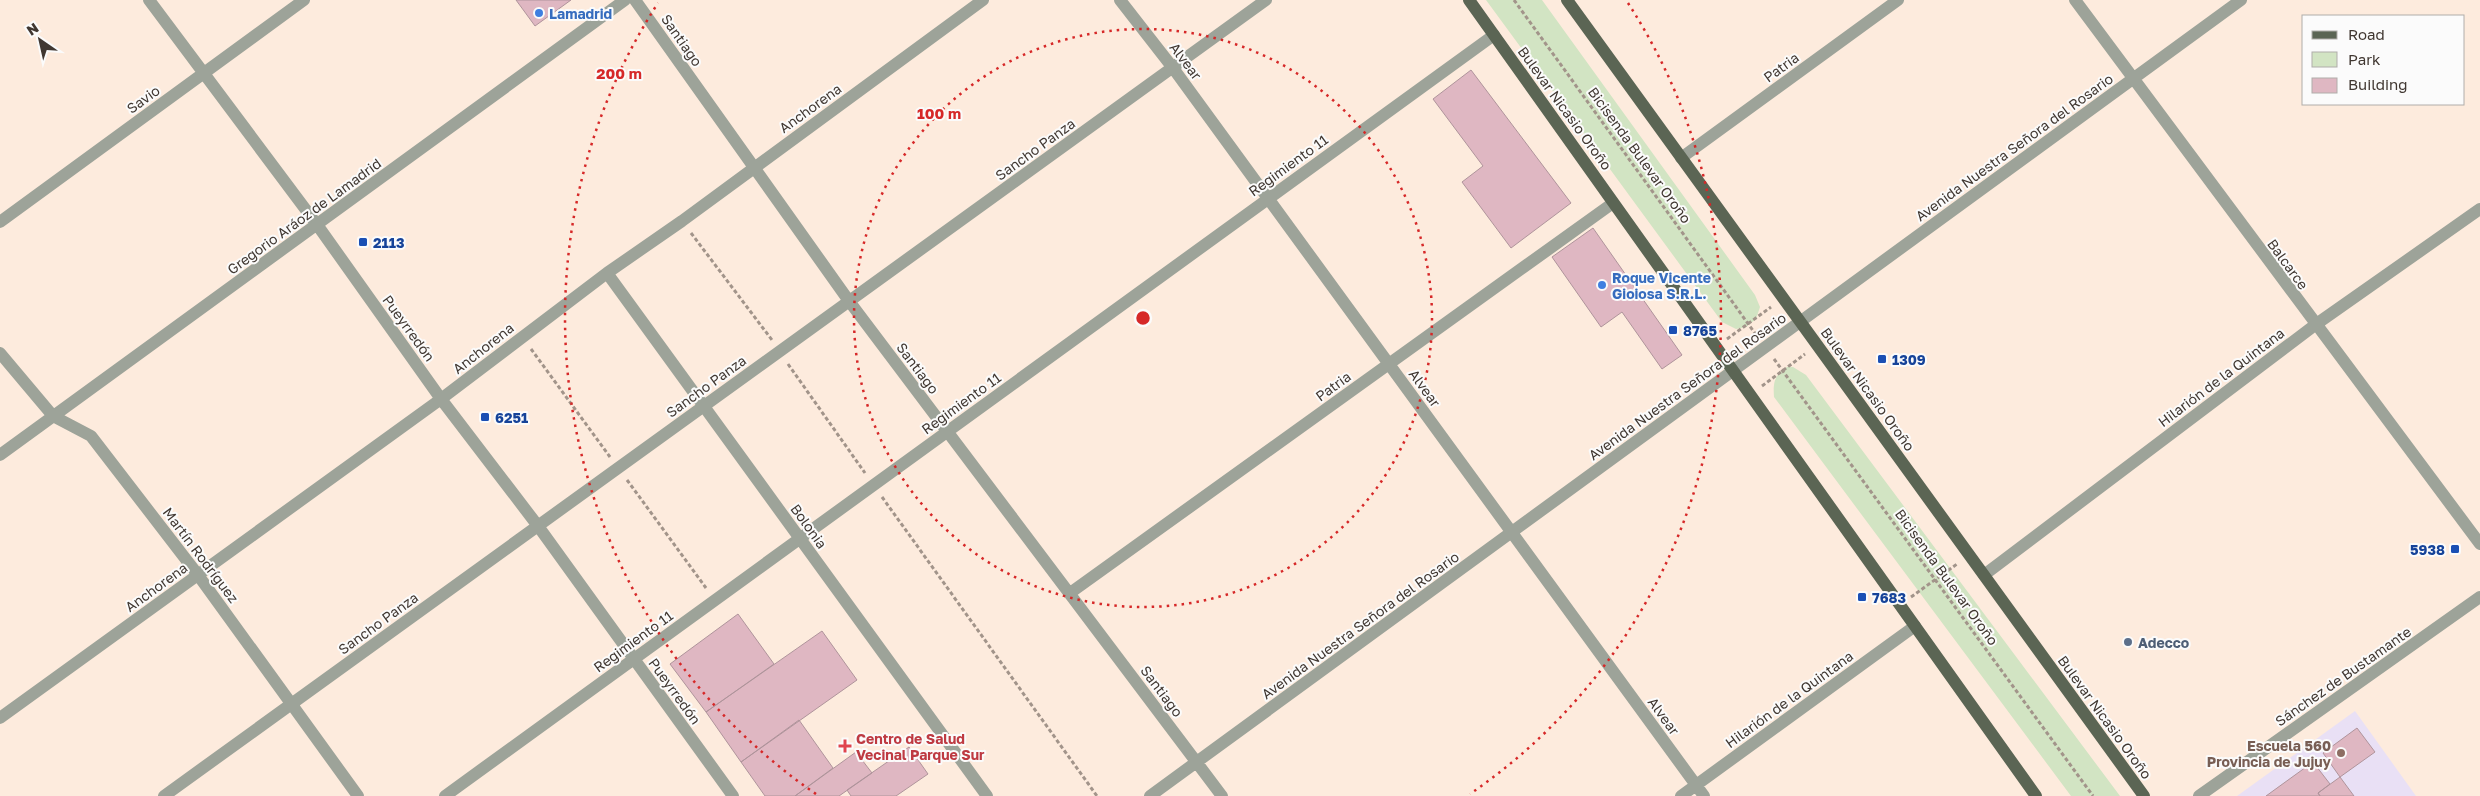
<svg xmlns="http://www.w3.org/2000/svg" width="2480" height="796" viewBox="0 0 2480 796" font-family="'Golos Text',sans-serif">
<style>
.education{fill:#e9e0f5}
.green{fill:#d2e4c3}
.building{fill:#dfb7c2;stroke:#af949b}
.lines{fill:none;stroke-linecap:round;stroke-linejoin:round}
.path{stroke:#a2948a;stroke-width:3;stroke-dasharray:4 2.5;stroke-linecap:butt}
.minor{stroke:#9da399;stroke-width:12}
.major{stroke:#5b6554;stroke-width:12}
.ring{fill:none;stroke:#d62828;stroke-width:2.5;stroke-dasharray:2.5 5}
.shop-dot{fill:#3f7fe0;stroke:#fbfbfb;stroke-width:2}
.transit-dot{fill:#1a4fb4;stroke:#fbfbfb;stroke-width:2}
.service-dot{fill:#5c6f8a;stroke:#fbfbfb;stroke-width:2}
.health-dot{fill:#e0444e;stroke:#fbfbfb;stroke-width:2}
.education-dot{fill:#8d6e63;stroke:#fbfbfb;stroke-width:2}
.labels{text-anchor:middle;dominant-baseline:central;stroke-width:4;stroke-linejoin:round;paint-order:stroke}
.shop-label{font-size:14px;font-weight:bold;fill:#366cbe;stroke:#fbfbfb;text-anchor:start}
.street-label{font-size:14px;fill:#403731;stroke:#fbfbfb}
.transit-label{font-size:14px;font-weight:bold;fill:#164399;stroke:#fbfbfb;text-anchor:start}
.service-label{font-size:14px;font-weight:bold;fill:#4e5e75;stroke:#fbfbfb;text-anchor:start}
.health-label{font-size:14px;font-weight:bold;fill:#be3a42;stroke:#fbfbfb;text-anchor:start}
.education-label{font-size:14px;font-weight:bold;fill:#785e54;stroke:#fbfbfb;text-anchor:end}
.centre{fill:#d62828;stroke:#fbfbfb;stroke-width:2.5}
.ring-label{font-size:15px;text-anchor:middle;font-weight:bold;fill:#d62828;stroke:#fbfbfb;stroke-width:4;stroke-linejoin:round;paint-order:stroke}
</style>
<rect width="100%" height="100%" fill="#fdebdd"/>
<path class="education" d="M2355,711l61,85h-179z"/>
<path class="green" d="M1486,0h56l213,295 5,12 -4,12 -10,8 -10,2 -14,-7z
M1787,367h6l13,8 314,421h-49l-297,-399c-1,-14 0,-22 13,-30z"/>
<path class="building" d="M516,0h55l-36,26z
M1471,70l100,133 -60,45 -49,-66 21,-16 -50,-67z
M1593,228l89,127 -20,14 -40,-57 -21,15 -49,-70z
M738,614l36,50 -68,48 -36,-48z
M822,631l35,49 -116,82 -35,-50z
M799,720l34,48 -38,28h-30l-24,-34z
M2357,728l18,24 -35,25 -17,-24z
M909,747l19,27 -32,22h-45l-4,-6z
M856,752l16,21 -33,23h-44z
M2313,762l17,22 -12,9 2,3h-54z
M2340,777l14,19h-34l-2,-3z"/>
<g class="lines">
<path class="path" d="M1514,0l243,336
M691,233l81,107
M1727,339l44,-32
M531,349l79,108
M1774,359l319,437
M788,364l77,109
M1762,386l43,-32
M627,480l79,108
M882,497l215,299
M1911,597l46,-33"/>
<path class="minor" d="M149,0l169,226 123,173 97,127 195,270
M635,0l214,301 373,495
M1120,0l53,68 531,728
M2075,0l405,544
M1681,158l217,-158
M0,222l304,-222
M607,273l380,523
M0,353l53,63 38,20 107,139 160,221
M0,455l625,-455
M1984,575l331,-250 165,-116
M1070,593l543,-390
M0,718l441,-319 166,-126 75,-52 301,-221
M164,796l1102,-796
M445,796l1049,-761
M1150,796l1091,-796
M1681,796l234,-170
M2199,796l281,-199"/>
<path class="major" d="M1469,0l567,796
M1567,0l577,796"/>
</g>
<g class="ring">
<circle cx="1143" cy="318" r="289"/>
<path d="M816 794A578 578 0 0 1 658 3M1628 3A578 578 0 0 1 1470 794"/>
</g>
<g class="shop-dot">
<circle cx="539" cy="13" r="5"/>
<circle cx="1602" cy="285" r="5"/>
</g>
<g class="transit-dot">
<rect x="358" y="237" width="10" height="10" rx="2.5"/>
<rect x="1668" y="325" width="10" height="10" rx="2.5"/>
<rect x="1877" y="354" width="10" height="10" rx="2.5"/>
<rect x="480" y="412" width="10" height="10" rx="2.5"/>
<rect x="2450" y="544" width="10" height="10" rx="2.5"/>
<rect x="1857" y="592" width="10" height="10" rx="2.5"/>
</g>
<circle class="service-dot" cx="2128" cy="642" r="5"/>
<path class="health-dot" d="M842.5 738.5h5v5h5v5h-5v5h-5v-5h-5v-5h5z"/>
<circle class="education-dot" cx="2341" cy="753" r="5"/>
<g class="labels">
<g class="shop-label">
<text x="549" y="13">Lamadrid</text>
<text x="1612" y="277">Roque Vicente<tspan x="1612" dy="16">Gioiosa S.R.L.</tspan></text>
</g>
<g class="street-label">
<text transform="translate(682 40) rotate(55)">Santiago</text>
<text transform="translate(1186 61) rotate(53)">Alvear</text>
<text transform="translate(1781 67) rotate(-36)">Patria</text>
<text transform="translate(143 99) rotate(-36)">Savio</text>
<text transform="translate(810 108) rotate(-36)">Anchorena</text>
<text transform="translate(1565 108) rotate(54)">Bulevar Nicasio Oroño</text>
<text transform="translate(2014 147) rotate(-36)">Avenida Nuestra Señora del Rosario</text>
<text transform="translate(1035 149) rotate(-36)">Sancho Panza</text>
<text transform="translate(1640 155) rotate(54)">Bicisenda Bulevar Oroño</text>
<text transform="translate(1288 165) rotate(-36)">Regimiento 11</text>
<text transform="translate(304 216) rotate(-36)">Gregorio Aráoz de Lamadrid</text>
<text transform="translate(2288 264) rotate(54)">Balcarce</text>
<text transform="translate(409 328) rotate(54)">Pueyrredón</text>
<text transform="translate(483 348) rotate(-38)">Anchorena</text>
<text transform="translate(918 368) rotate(53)">Santiago</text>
<text transform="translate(2221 377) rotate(-37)">Hilarión de la Quintana</text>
<text transform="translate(706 386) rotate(-36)">Sancho Panza</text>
<text transform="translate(1333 386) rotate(-36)">Patria</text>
<text transform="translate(1687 386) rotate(-36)">Avenida Nuestra Señora del Rosario</text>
<text transform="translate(1425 388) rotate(54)">Alvear</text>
<text transform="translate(1868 389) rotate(54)">Bulevar Nicasio Oroño</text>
<text transform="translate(961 403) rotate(-36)">Regimiento 11</text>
<text transform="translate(809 526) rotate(54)">Bolonia</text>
<text transform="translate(201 555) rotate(53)">Martín Rodríguez</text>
<text transform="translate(1947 577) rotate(54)">Bicisenda Bulevar Oroño</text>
<text transform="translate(156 587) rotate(-36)">Anchorena</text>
<text transform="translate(378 623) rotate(-36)">Sancho Panza</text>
<text transform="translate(1360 625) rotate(-36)">Avenida Nuestra Señora del Rosario</text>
<text transform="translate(633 641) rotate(-36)">Regimiento 11</text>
<text transform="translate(2343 676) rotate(-35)">Sánchez de Bustamante</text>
<text transform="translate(675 691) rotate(54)">Pueyrredón</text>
<text transform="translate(1162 691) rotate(53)">Santiago</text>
<text transform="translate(1789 699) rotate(-36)">Hilarión de la Quintana</text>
<text transform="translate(1664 716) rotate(54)">Alvear</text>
<text transform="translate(2105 717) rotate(54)">Bulevar Nicasio Oroño</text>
</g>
<g class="transit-label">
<text x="373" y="242">2113</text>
<text x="1683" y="330">8765</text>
<text x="1892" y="359">1309</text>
<text x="495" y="417">6251</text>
<text x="2445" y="549" text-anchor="end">5938</text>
<text x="1872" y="597">7683</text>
</g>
<g class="service-label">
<text x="2138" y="642">Adecco</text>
</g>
<g class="health-label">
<text x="856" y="738">Centro de Salud<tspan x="856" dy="16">Vecinal Parque Sur</tspan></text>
</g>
<g class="education-label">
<text x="2331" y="745">Escuela 560<tspan x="2331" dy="16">Provincia de Jujuy</tspan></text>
</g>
</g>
<circle cx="1143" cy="318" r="8" class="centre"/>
<g class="ring-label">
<text x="619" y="79">200 m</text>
<text x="939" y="119">100 m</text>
</g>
<rect x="2302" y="15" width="162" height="90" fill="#fbfbfb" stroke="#b0adaa"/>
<rect x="2312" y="31" width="25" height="8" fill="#5b6554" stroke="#b0adaa"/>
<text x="2348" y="40" font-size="15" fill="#403731">Road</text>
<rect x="2312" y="52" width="25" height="15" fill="#d2e4c3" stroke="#b0adaa"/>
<text x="2348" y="65" font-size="15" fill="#403731">Park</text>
<rect x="2312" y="78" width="25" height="15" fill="#dfb7c2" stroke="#b0adaa"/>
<text x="2348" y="90" font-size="15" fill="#403731">Building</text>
<g transform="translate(40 40) rotate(326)" stroke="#fbfbfb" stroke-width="4" paint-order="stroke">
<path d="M0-4L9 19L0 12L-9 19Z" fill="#403731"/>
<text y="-8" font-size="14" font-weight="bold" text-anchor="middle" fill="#403731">N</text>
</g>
</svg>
